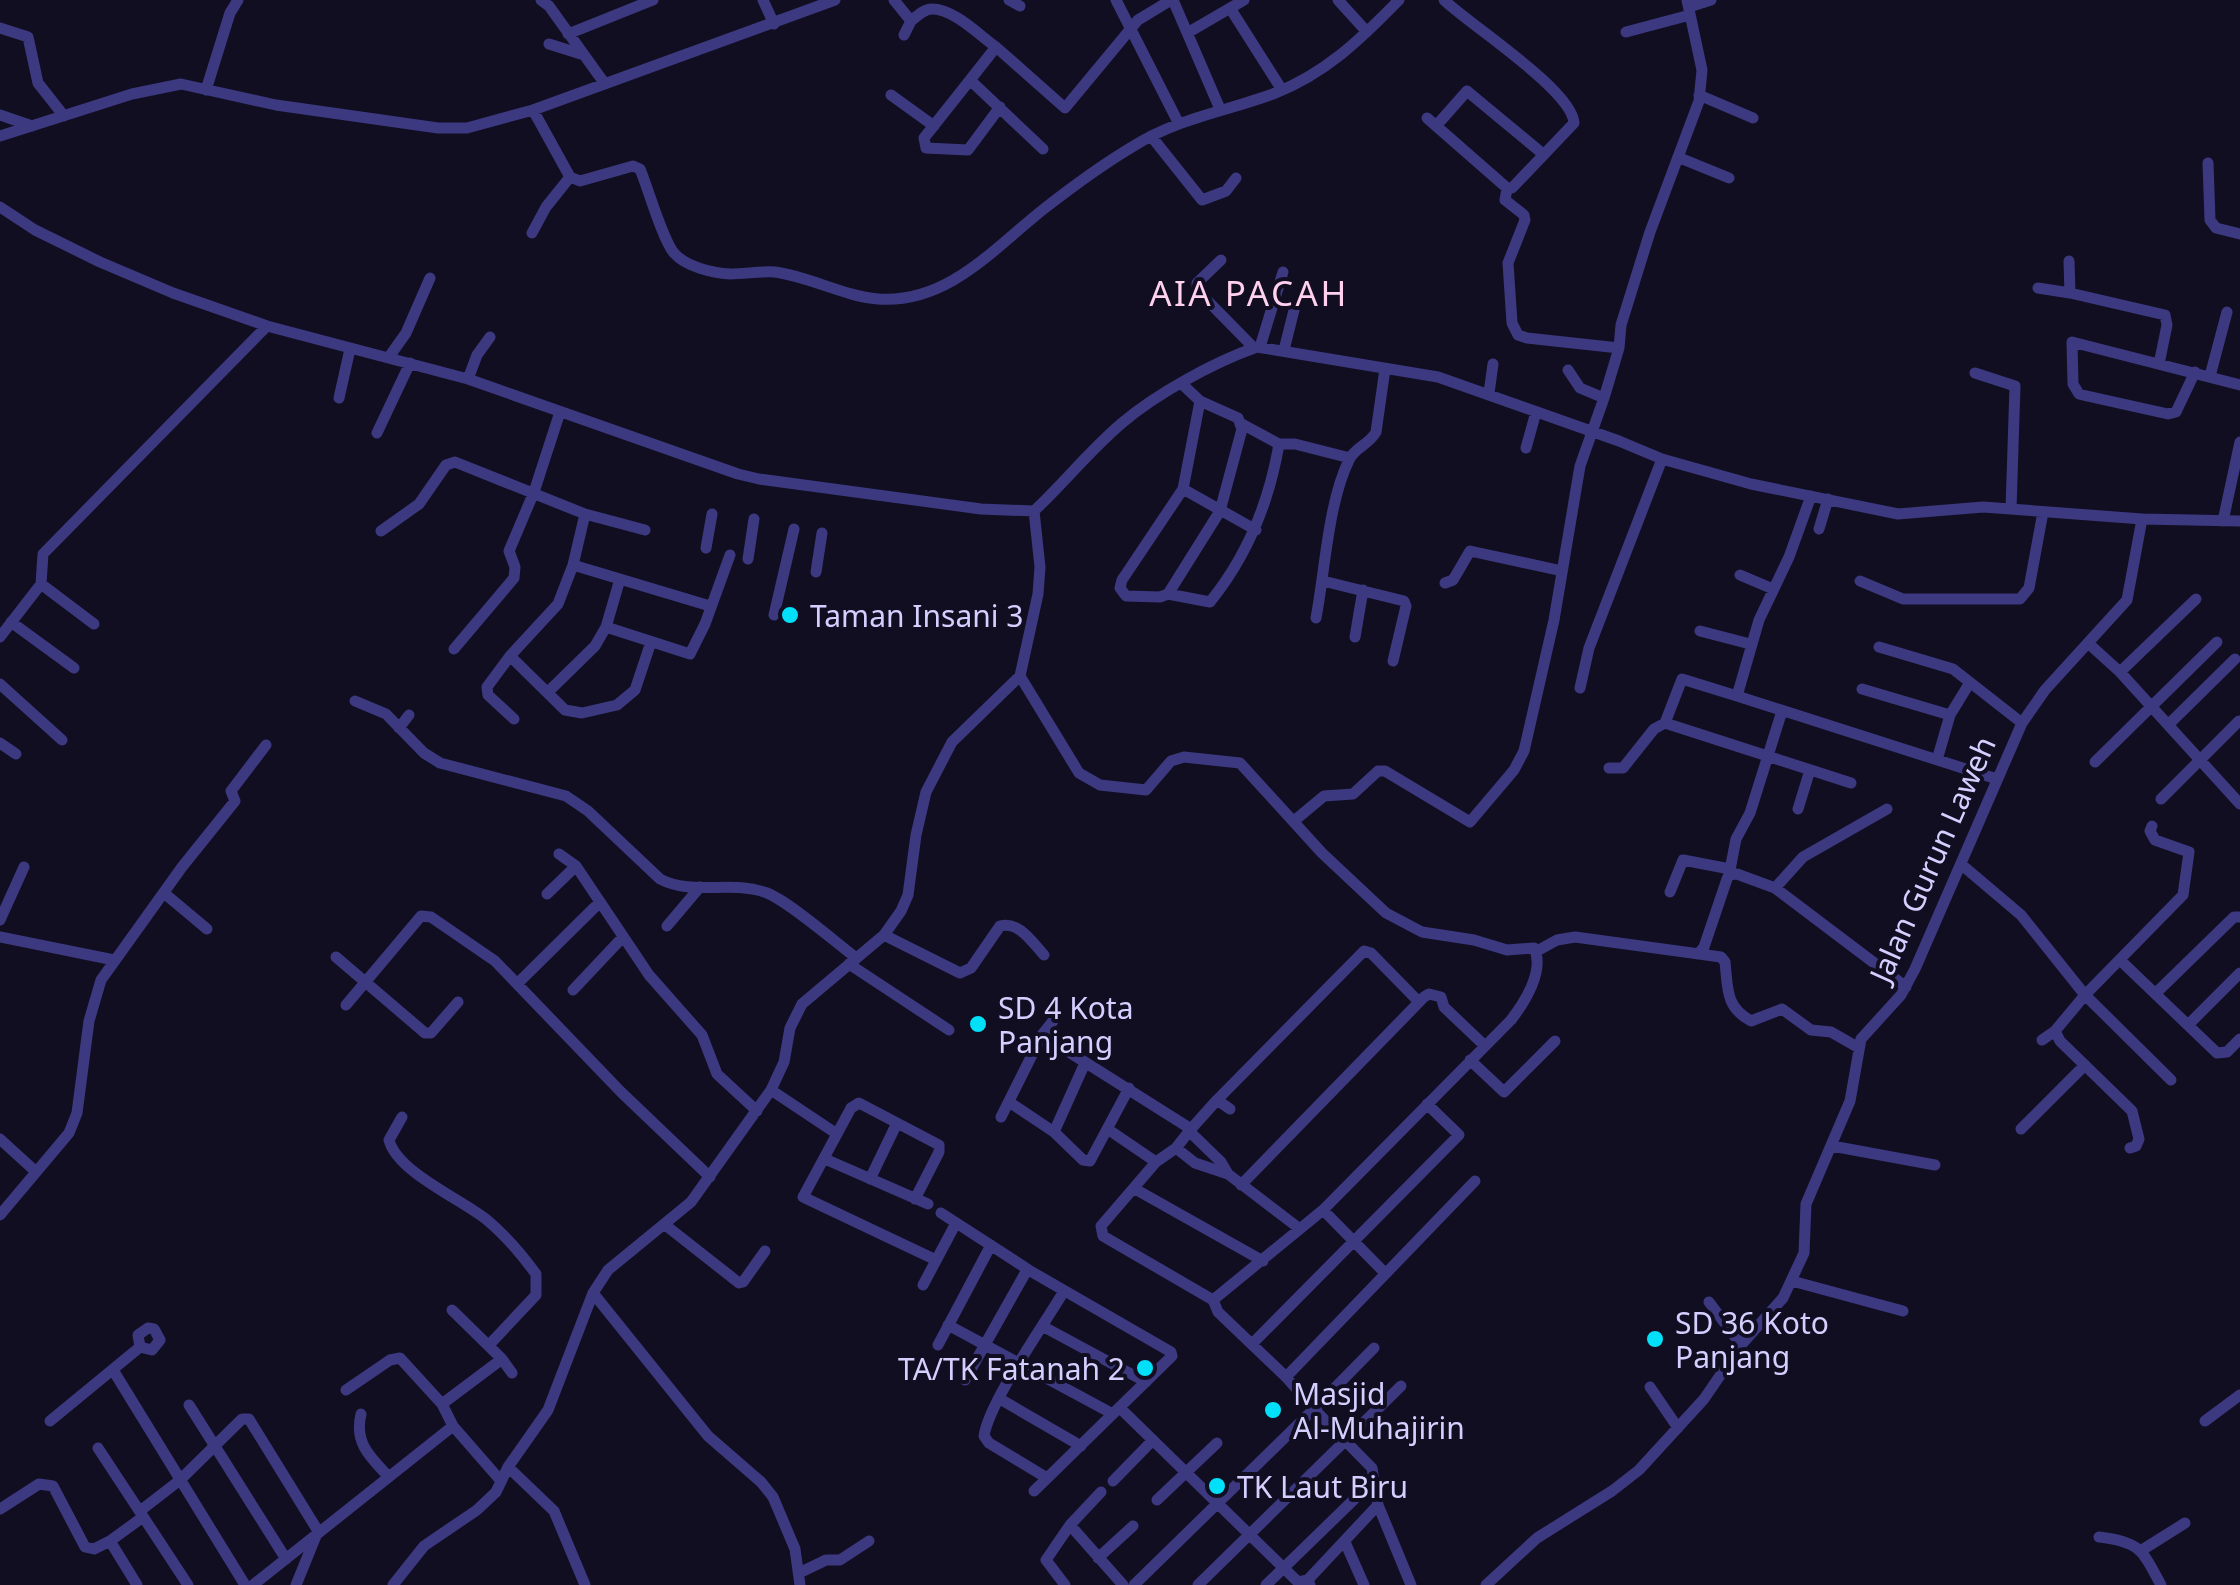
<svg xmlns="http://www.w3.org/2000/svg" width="2240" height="1585" viewBox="0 0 2240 1585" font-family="'Noto Sans',sans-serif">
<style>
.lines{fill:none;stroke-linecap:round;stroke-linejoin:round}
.minor{stroke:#3c3981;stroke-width:11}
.poi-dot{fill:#02dff8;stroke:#110e22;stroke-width:4}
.labels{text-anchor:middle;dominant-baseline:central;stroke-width:8;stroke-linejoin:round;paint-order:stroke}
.poi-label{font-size:30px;fill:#d5cfff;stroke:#110e22;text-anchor:start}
.street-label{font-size:30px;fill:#d5cfff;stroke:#110e22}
.quarter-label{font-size:35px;letter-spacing:2.5px;fill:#ffd1ee;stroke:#110e22}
</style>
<rect width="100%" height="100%" fill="#110e22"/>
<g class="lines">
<path class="minor" d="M541,0l8,6 56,78
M763,0l11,24
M894,0l17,21c6,-5 13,-12 21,-12 22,0 47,26 64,38
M1009,0l11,6
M1116,0l62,122
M1173,0l47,109
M1338,0l29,32
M1689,7l22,-7
M1230,8l52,82
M0,28l28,9 10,46 26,33
M1189,32l55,-32
M1626,32l64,-17
M568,34l85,-34
M904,35l7,-14
M549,44l35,11
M970,80l-46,58 2,10 42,2 32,-43
M206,90l24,-77 8,-13
M891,95l43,31
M1699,95l54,23
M533,110l37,67 10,4 53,-15 7,3c8,19 23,72 34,84 12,14 39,20 56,21 15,0 31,-3 45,-2 36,5 68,24 103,27 70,5 116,-51 167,-91 27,-21 57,-43 87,-61 46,-29 92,-35 141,-53 52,-20 88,-55 126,-94
M0,115l32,11
M1427,118l80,70h5l62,-65c-2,-33 -104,-98 -130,-123
M1436,126l31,-35 76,63
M0,136l132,-42 49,-10 95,21 162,23h29l66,-18 302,-110
M1151,136l51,64 24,-9 10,-13
M1043,149l-73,-69 26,-33 69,61 73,-88 33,-20
M1680,158l49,20
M2208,163l2,57 6,8 24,6
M1507,188l-2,12 19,15 1,5 -17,43 4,60 6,12 9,3 92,10
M0,207l35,23 65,32 73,31 94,33 201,53 270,95 21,5 222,30 53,2c30,-28 56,-61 88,-88 34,-29 92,-61 135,-76l181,30 181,64 43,18 89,25 147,30 85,-7 159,12 98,2
M532,233l14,-26 24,-30
M1221,260l-24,23v7l57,58
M2069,261l1,32 95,22 2,10 -8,39
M2038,288l32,5
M1260,347l23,-75
M1284,350l10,-40
M389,357l17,-24 24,-55
M1568,370l12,18 24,10
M2195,372l-19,40 -8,2 -81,-18 -8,-2 -6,-10 -1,-42 168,43
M1975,373l40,13 -4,123
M2210,376l17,-64
M468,379l9,-24 13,-18
M1489,393l4,-29
M339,398l11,-49
M1200,401l-17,88 73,41
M1242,424l37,20h16l55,14
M377,433l33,-70
M1526,448l10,-36
M1183,489l-61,91 -2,8 6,8 34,1 8,-3 42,8c38,-47 59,-99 69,-158
M1811,496l-22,61 -30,63 -22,76 260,83
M585,514l60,16
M2223,521l17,-79
M1819,529l9,-30
M381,531l38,-27 27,-39 9,-3 130,52 -12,51 137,41
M706,548l6,-34
M748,559l6,-40
M816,572l6,-39
M1740,575l33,14
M1323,581l81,20 2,5 -13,55
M1860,581l43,18h117l9,-11 14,-76
M1445,583l8,-3 17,-29 92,20
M41,584l2,-30 224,-228
M1168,594l52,-83 22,-82 -4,-11 -38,-17 -18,-17
M774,615l20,-86
M1316,618c9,-47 12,-115 33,-158 6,-13 20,-15 27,-28l9,-63
M11,622l63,46
M606,627l84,27 15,-30 25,-69
M1700,631l50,13
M0,637l41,-53 53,40
M1355,637l8,-47
M2088,643l32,29 120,132
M1879,647l74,22 69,54
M454,649l60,-71 1,-11 -6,-16 25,-59 26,-80
M510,656l55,54 17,3 35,-8 18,-15 16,-48
M2120,672l76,-73
M1020,676l59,97 21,12 46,5 25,-29 13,-4 56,6 82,90 64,60 36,19 52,8 33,10 27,-2c11,22 -9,54 -23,72l-188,190 -110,90
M0,684l62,56
M1580,688l9,-40 73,-189
M1862,689l88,26
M548,692l47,-46 11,-19 14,-48
M355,701l31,13 38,39 16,10 126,33 22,15 72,68c32,17 72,1 107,14 21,8 67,48 88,64
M514,719l-26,-24 -1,-8 23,-31 48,-52 15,-39
M1665,723l17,-44 55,17
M2168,725l67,-66
M399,728l10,-13
M0,743l16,11
M1937,760l13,-45 19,-31
M2095,762l122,-120
M1609,768h14l31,-39 11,-6 186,60
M2161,799l78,-78
M1798,809l12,-39
M1294,821l30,-25 29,-2 25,-23h7l85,51 44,-52 10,-19 30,-131 26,-154 24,-68 15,-50 2,-23 29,-93 49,-131 3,-31 -15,-70
M559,854l17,12 73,109 53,60 15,39 40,37
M1962,865l59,50 64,80 86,85
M1729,875l7,-36 14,-26 32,-102
M1775,888l28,-31 84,-48
M1670,892l13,-32 47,9
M164,893l43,36
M547,894l29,-28
M0,920l24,-53
M667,926l33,-39
M884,935l76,38 11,-5 29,-42c19,-5 32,16 44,29
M0,937l114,23
M1537,951l20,-11 18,-3 146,20 4,5c3,26 0,45 26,59l31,-12 29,21 20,2 28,16
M1698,954l6,-7 23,-68 2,-4 8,-1 38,14 131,99
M336,957l89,76h6l27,-31
M2120,960l97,93 10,-1 13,-13
M849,964l100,66
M518,983l81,-80
M573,990l49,-52
M2157,992l77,-75h6
M346,1005l75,-89 10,1 64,44 126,131 89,85
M2188,1025l52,-52
M1042,1035l149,94 -15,19 -20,14 -55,64 2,10 110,64 5,12 68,65 28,32 -180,176
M2042,1040l13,-9
M1470,1060l34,32 51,-51
M771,1090l66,44
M1217,1100l147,-149 7,2 47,48
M1009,1102l45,30 31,-69
M402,1117l-13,23c8,32 72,59 98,80 18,15 35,35 49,54v21l-46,49
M1001,1117l41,-82 11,-14
M1191,1129l26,-29 13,9
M2021,1129l64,-64
M1109,1130l47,32
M1054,1132l29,28 7,1 39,-73
M1190,1132l31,30 7,12 72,55
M0,1139l35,32
M1832,1146l103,19
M1176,1148l19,15 33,11
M2130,1148l6,-2 3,-7 -7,-28 -72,-70 -5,-10 30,-36 98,-100 6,-43 -34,-12 -5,-9 2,-5
M825,1159l103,45
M870,1179l27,-56
M1241,1185l183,-188 5,-3 12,3 3,10 40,38
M1135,1189l128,72
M915,1199l24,-47v-7l-80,-42 -8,5 -48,89 133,63
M1323,1210l62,63
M941,1213l91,59 139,80 1,4 -138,135
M0,1215l69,-82 8,-20 12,-92 12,-41 81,-113 53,-66 -4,-10 35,-46
M664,1224l75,59 4,-1 22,-31
M1792,1281l111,30
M923,1285l33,-62
M593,1293l115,143 53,46 12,15 22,52 5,36
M1709,1302l32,43
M452,1310l50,49
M948,1325l165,89
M1044,1327l102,55
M1252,1344l207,-209 -32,-31
M938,1345l53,-100
M1374,1348l-60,61 58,59 6,37 33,80
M113,1370l132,215
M1286,1377l189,-196
M965,1380l62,-110
M1650,1387l28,41
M346,1390l44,-30 10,-2 42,46 11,22 48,55
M1000,1399l81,47
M442,1404l60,-45 10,14
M189,1405l97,154
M1120,1408l178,174 10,-2 2,5
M361,1414c-7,29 9,43 28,63
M50,1421l90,-74 12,3 8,-10 -6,-11 -6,-1 -10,7 2,12
M2205,1421l35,-26
M98,1448l90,137
M508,1467l46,44 31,74
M1047,1478l-58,-35 -5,-7c5,-34 60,-111 80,-145
M1113,1481l40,-41
M1101,1492l-31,33 53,60
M1157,1500l60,-57
M0,1509l39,-25 14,2 32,61 9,2 16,-8 27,44
M140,1511l40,-31 62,-61h7l69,112 -22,54
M2099,1537c42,5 43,13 62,48
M110,1541l33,-24
M1345,1542l19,43
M2142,1550l43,-27
M1098,1558l35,-32
M799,1573l27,-13h14l29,-19
M253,1585l200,-159
M393,1585l31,-39 53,-36 19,-18 12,-25 40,-57 45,-117 15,-23 83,-68 80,-112 13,-28 6,-34 12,-24 82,-69 17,-24 7,-16 8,-60 10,-43 26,-50 68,-66 18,-82 2,-27 -6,-56
M1065,1585l-19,-25 24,-35
M1198,1585l203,-199
M1266,1585l106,-103
M1303,1585l75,-80
M1486,1585l51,-47 75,-47 27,-21 65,-71 37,-54 42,-47 21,-45 2,-49 44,-103 11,-62 40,-44 14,-26 107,-246 23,-33 82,-90 15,-81"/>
</g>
<g class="poi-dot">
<circle cx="790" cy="615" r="10"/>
<circle cx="978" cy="1024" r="10"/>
<circle cx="1655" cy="1339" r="10"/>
<circle cx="1145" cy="1368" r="10"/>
<circle cx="1273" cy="1410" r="10"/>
<circle cx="1217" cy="1486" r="10"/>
</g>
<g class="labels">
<g class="poi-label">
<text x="810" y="615">Taman Insani 3</text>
<text x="998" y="1007">SD 4 Kota<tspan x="998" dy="34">Panjang</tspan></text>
<text x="1675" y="1322">SD 36 Koto<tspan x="1675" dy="34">Panjang</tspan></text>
<text x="1125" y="1368" text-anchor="end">TA/TK Fatanah 2</text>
<text x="1293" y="1393">Masjid<tspan x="1293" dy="34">Al-Muhajirin</tspan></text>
<text x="1237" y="1486">TK Laut Biru</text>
</g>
<g class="street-label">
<text transform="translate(1932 859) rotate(-66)">Jalan Gurun Laweh</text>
</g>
<g class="quarter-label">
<text x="1249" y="292">AIA PACAH</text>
</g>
</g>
</svg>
